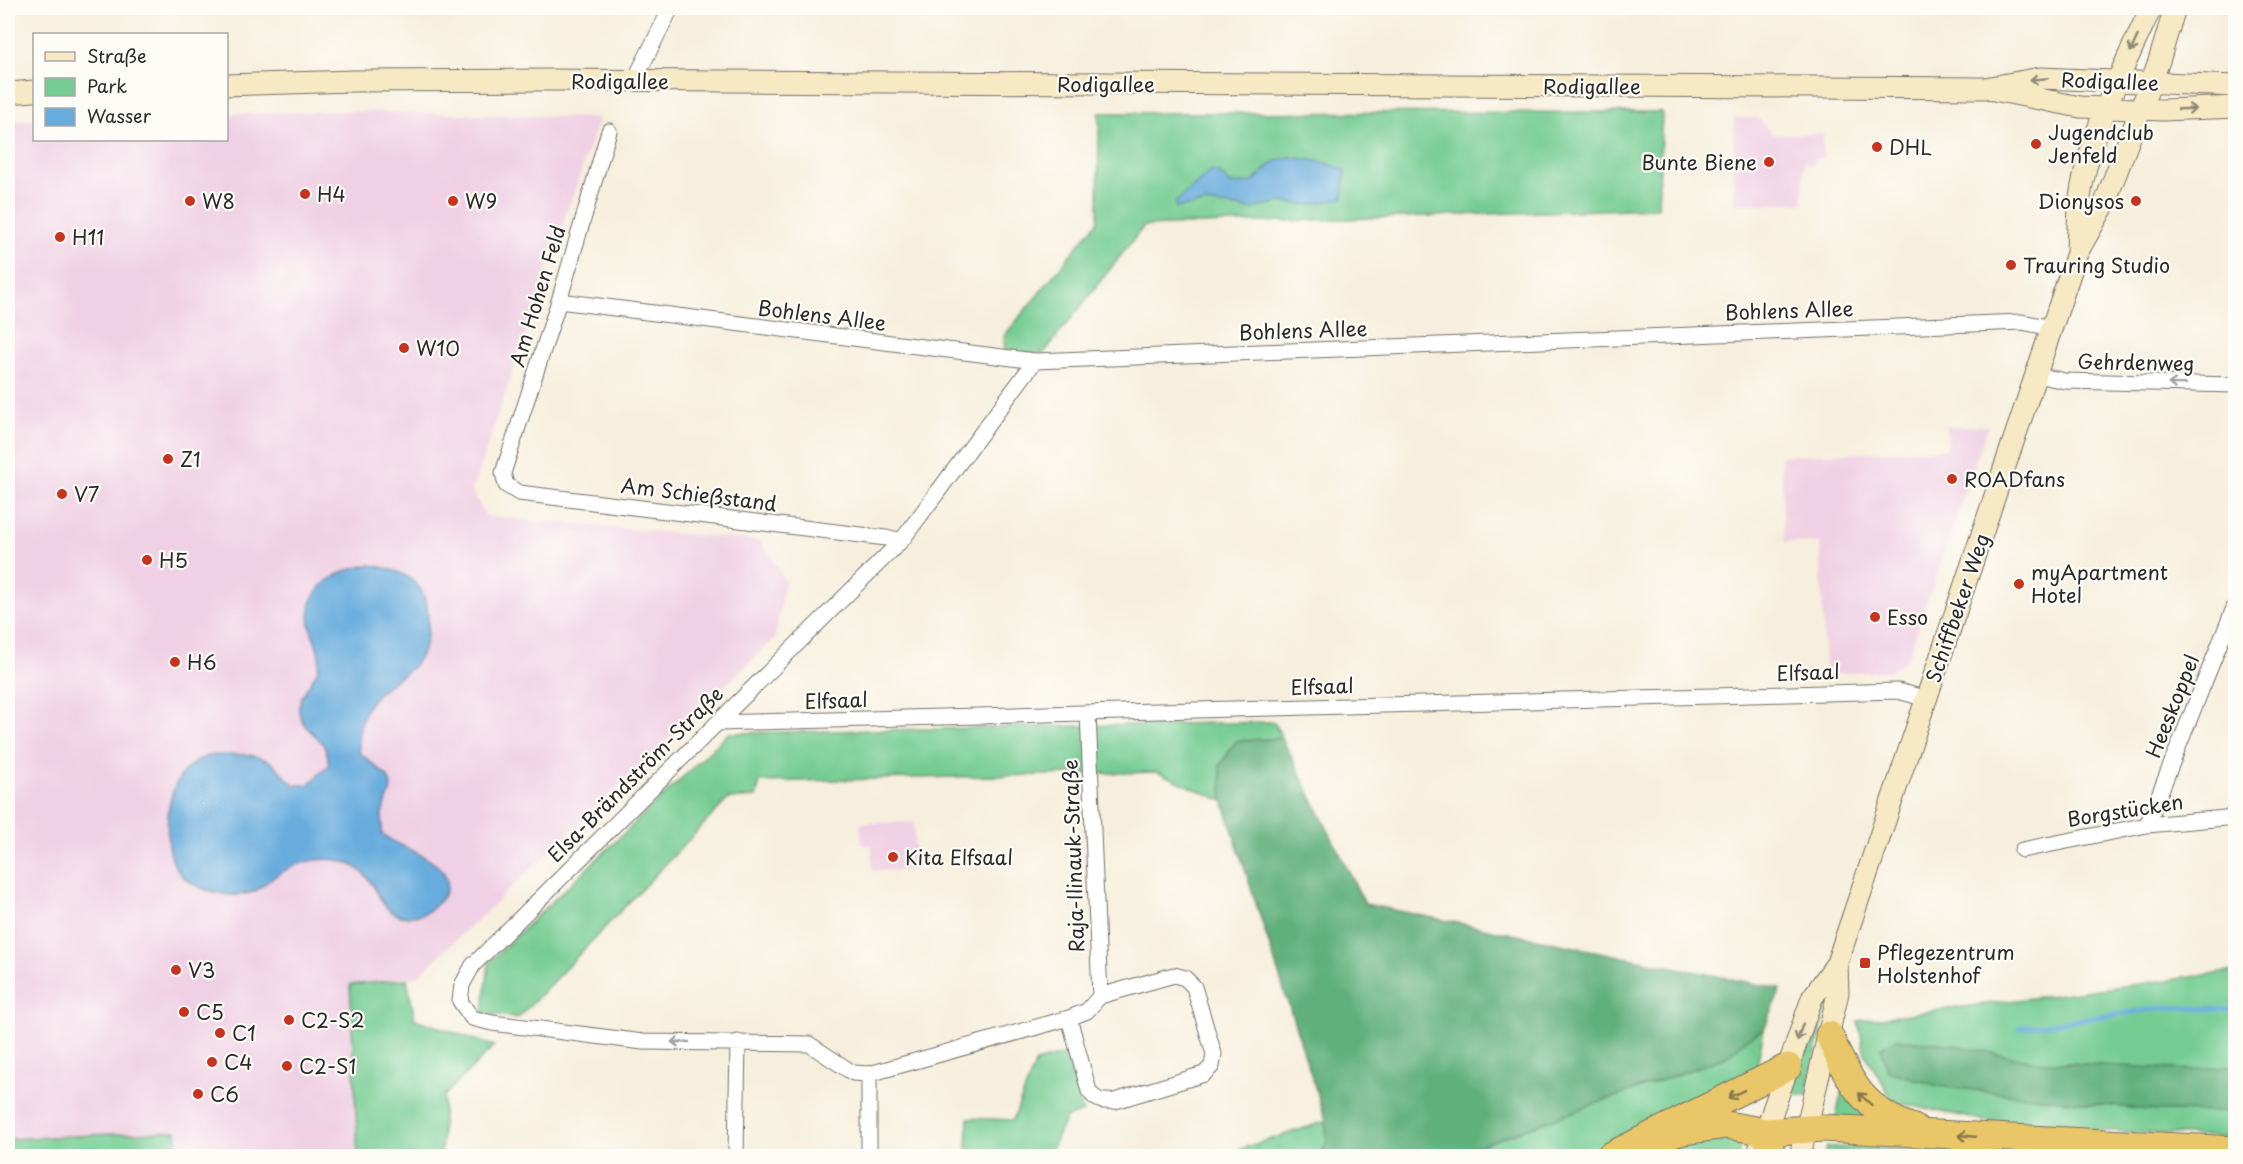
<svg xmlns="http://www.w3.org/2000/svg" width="2243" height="1164" viewBox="0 0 2243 1164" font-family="'Playpen Sans',sans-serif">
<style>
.built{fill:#f0d0e4}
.green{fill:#75cc92;stroke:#507c5e;stroke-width:1.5}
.forest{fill:#60b07c;stroke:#466e54;stroke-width:1.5}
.water{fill:#68acdd;stroke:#4a6c84;stroke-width:1.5}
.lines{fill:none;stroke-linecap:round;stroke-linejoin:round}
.stream{stroke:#68acdd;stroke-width:5}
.minor-casing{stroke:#727069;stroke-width:17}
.secondary-casing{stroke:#727069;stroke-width:23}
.motorway-casing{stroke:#727069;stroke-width:29}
.minor{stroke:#fff;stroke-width:15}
.secondary{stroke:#f6e9c3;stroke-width:21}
.motorway{stroke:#e9c769;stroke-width:27}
.oneway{stroke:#908a77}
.oneway2{stroke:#a0a0a0}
.oneway3{stroke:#8a794a}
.poi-dot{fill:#c8321e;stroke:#fdfcf7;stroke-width:2}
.labels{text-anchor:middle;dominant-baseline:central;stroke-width:4.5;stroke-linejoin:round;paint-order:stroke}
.street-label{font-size:20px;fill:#2b2b2b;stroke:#fdfcf7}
.poi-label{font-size:20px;fill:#2b2b2b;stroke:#fdfcf7;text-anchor:start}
</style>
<rect width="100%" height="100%" fill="#fdfcf7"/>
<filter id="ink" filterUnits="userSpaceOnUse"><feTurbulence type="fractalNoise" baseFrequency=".0167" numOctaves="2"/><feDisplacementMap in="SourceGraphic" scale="12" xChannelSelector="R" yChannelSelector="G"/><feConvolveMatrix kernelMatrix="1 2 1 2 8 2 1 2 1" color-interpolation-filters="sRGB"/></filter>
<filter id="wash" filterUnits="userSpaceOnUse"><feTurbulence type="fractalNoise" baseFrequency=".008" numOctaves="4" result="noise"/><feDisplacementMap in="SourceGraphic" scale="24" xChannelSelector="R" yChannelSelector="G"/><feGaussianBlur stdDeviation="1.35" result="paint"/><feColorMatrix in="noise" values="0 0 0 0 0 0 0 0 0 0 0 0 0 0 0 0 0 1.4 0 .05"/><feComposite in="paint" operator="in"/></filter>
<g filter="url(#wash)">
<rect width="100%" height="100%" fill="#f7efdd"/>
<path class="built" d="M355,111l244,7 -127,373 14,25 275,25 24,40 -10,57 -358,339 -67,9 8,170h-350v-1034l26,-2v20h192l1,-26z
M1734,118h24l14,16h51v25h-8v6l-9,-1v-5h-2l-1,44 -69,1z
M1947,426h41l-81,234 -18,11 -64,3 -5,-131 -36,-1 -3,-86 166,-7z
M914,822l1,48 -43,1v-26h-10l-2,-22z"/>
<path class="green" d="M1662,112l-4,96 -514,18 -100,127h-39l-1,-17 94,-115 1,-108z
M1274,722l8,16 -46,3 -16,25 3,35 -66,-29 -397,10 -4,15 -28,2 -210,219 -35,-5 6,-51 240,-229z
M2235,971v167l-230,-13 -111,-23 -29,-48 -7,-33z
M407,979l8,40 79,27 -50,50 -3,60h-83l-8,-171z
M1824,1001l3,1 -20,93 -16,-2z
M1764,1029l-9,46 -173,81h-132l276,-99 22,-19z
M1066,1054l17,58 -17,6 -18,38h-81l1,-38 45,2 23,-58z
M1842,1091l29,26 -36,3z
M1326,1121l1,21 -7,14h-101z
M176,1131l2,25h-170v-17z
M1698,1137l44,2 -4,17h-108z
M1827,1147l318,7v2h-320z"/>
<path class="forest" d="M1282,738l83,166 416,85 -17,40 -16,9 -22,19 -276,99h-130l7,-14 -1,-21 -103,-320 -3,-35 16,-25z
M1895,1039l55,5 83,17 159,9 43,-5v47l-78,-1 -98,-11 -121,-14 -50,-15 -7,-24z"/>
<path class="water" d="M1290,157l33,5 22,8 -2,28 -34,7 -29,-3 -28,7 -46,-6 -30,5 -1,-5 36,-32 9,3 10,10 21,-1 23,-21z
M371,565c39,6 59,21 57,62 -1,14 -4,27 -14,38 -12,13 -31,20 -42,35 -13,17 -13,32 -13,52l29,25 3,8 -1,8 -8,20v21c20,17 92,32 55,70 -14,15 -41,19 -54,-1 -9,-15 -14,-29 -31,-38 -26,-13 -59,-2 -81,14 -6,4 -12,11 -18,13 -23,8 -61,-2 -75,-21 -7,-9 -9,-23 -10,-34 -3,-30 5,-68 37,-80 6,-3 15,-2 22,-2 13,-1 28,0 40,5 10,5 18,18 27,25h14l21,-20c-2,-33 -26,-29 -30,-54 -2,-17 17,-30 20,-46 2,-15 -6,-26 -9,-40 -6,-39 29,-56 61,-60z"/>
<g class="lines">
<path class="stream" d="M2019,1028l150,-21 67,3"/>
</g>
</g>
<g filter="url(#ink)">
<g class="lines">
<defs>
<path id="minor" d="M634,81l37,-73
M609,131l-50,170 -56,172 3,12 13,8 383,47
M559,301l476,60 987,-39 30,6
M1035,361l-133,179 -429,425 -11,20 -2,16 12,17 20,5 151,19 166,2 44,29 16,1 200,-56 18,-7 13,-15 74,-21 11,3 9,9 20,67 -2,12 -8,8 -89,27c-13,1 -19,0 -26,-10l-20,-73
M2036,375l29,6 171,4
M1088,714l12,282
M717,723l1181,-32 29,8
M2147,825l89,-222
M2022,850l125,-25 89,-8
M736,1156l2,-114
M869,1156v-82"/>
<path id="secondary" d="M226,85l128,-4 193,-1 1438,8 55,-10 196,8
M1994,90l86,17 83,3 73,-3
M8,93l26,-2
M2077,249c1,-17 1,-34 3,-51 8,-61 45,-134 71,-190
M1757,1156l55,-158 25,-35 240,-710 27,-48 55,-144 16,-53
M1800,1156l38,-163 -1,-30"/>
<path id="motorway" d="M1829,1035c19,45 35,77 85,93
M1766,1132l6,24
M1638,1143l46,-12 43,-6 39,7 57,-4 413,22
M1610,1156l178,-89"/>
</defs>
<use href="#minor" class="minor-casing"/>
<use href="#secondary" class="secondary-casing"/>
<use href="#motorway" class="motorway-casing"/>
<use href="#minor" class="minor"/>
<use href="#secondary" class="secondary"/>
<use href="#motorway" class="motorway"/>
</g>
<defs><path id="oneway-shaft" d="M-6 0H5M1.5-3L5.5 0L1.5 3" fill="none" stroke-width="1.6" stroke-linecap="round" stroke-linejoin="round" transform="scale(1.5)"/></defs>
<g class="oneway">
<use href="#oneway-shaft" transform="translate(2134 44) rotate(114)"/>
<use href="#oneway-shaft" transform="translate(2039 79) rotate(175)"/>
<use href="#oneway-shaft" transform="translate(2187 109) rotate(-2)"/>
<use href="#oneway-shaft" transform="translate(1800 1032) rotate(109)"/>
</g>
<g class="oneway2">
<use href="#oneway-shaft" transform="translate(2177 384) rotate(-179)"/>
<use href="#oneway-shaft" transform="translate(680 1042) rotate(180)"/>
</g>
<g class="oneway3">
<use href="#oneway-shaft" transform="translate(1736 1094) rotate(154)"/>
<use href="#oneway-shaft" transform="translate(1865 1099) rotate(-137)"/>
<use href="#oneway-shaft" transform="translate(1967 1136) rotate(-175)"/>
</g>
</g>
<g class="poi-dot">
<circle cx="2036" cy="144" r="6"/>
<circle cx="1877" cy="147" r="6"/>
<circle cx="1769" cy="162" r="6"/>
<circle cx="305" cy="194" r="6"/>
<circle cx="190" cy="201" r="6"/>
<circle cx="453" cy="201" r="6"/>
<circle cx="2136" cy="201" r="6"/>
<circle cx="60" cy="237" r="6"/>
<circle cx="2011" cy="265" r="6"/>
<circle cx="404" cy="348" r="6"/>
<circle cx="168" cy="459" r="6"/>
<circle cx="1952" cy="479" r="6"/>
<circle cx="62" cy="494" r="6"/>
<circle cx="147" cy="560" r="6"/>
<circle cx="2019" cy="584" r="6"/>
<circle cx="1875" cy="617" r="6"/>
<circle cx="175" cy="662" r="6"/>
<circle cx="893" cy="857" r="6"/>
<rect x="1859" y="957" width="12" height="12" rx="3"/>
<circle cx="176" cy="970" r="6"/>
<circle cx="184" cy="1012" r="6"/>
<circle cx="289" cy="1020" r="6"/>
<circle cx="220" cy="1033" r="6"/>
<circle cx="212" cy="1062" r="6"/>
<circle cx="287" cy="1066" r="6"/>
<circle cx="198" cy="1094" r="6"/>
</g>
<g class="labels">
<g class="street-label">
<text x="620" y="81">Rodigallee</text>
<text transform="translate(2110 81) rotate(2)">Rodigallee</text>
<text x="1106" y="84">Rodigallee</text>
<text x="1592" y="86">Rodigallee</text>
<text transform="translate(537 296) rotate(-73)">Am Hohen Feld</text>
<text transform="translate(1789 310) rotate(-2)">Bohlens Allee</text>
<text transform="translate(822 315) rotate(7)">Bohlens Allee</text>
<text transform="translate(1303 330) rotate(-2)">Bohlens Allee</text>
<text transform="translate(2136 362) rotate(1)">Gehrdenweg</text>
<text transform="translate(699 494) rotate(7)">Am Schießstand</text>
<text transform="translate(1957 608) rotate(-71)">Schiffbeker Weg</text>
<text transform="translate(1808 672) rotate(-2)">Elfsaal</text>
<text transform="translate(1322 686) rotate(-2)">Elfsaal</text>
<text transform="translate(836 700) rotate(-2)">Elfsaal</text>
<text transform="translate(2172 706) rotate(-68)">Heeskoppel</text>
<text transform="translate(635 774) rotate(-45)">Elsa-Brändström-Straße</text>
<text transform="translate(2125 810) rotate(-9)">Borgstücken</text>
<text transform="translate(1073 856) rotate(-92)">Raja-Ilinauk-Straße</text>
</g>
<g class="poi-label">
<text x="2048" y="132">Jugendclub<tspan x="2048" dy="23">Jenfeld</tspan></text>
<text x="1889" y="147">DHL</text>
<text x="1757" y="162" text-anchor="end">Bunte Biene</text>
<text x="317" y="194">H4</text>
<text x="202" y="201">W8</text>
<text x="465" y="201">W9</text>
<text x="2124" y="201" text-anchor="end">Dionysos</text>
<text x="72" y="237">H11</text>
<text x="2023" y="265">Trauring Studio</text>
<text x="416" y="348">W10</text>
<text x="180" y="459">Z1</text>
<text x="1964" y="479">ROADfans</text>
<text x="74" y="494">V7</text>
<text x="159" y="560">H5</text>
<text x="2031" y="572">myApartment<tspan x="2031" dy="23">Hotel</tspan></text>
<text x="1887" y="617">Esso</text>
<text x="187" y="662">H6</text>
<text x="905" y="857">Kita Elfsaal</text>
<text x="1877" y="952">Pflegezentrum<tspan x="1877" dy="23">Holstenhof</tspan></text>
<text x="188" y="970">V3</text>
<text x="196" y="1012">C5</text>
<text x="301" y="1020">C2-S2</text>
<text x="232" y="1033">C1</text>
<text x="224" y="1062">C4</text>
<text x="299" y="1066">C2-S1</text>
<text x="210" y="1094">C6</text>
</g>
</g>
<rect width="2243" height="1164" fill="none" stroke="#fdfcf7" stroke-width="30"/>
<rect x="33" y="33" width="195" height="108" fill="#fdfcf7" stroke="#a9a8a5" stroke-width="1.5"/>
<rect x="45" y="52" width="30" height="9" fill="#f6e9c3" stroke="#a9a8a5" stroke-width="1.5"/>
<text x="87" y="63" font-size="18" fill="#2b2b2b">Straße</text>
<rect x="45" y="78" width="30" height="18" fill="#75cc92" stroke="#a9a8a5" stroke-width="1.5"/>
<text x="87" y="93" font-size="18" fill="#2b2b2b">Park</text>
<rect x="45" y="108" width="30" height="18" fill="#68acdd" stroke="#a9a8a5" stroke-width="1.5"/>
<text x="87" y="123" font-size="18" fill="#2b2b2b">Wasser</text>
</svg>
